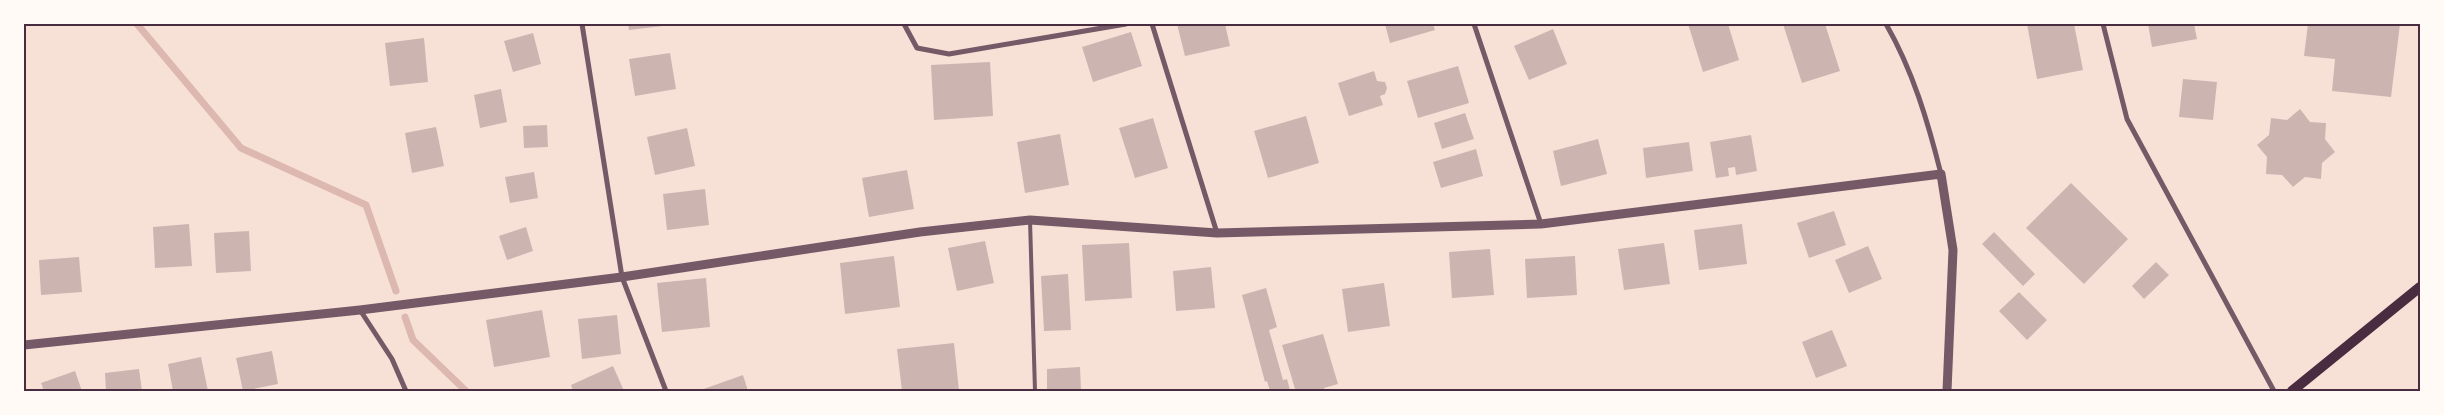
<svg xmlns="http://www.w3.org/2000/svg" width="2444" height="415" viewBox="0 0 2444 415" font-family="'Roboto Condensed',sans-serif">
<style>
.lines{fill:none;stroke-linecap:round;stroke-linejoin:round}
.stream{stroke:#dcb8b0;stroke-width:7}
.building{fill:#ccb4b1}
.service{stroke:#755966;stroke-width:4}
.minor{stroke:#755966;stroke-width:5}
.tertiary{stroke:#755966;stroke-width:9}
.secondary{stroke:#4a2c40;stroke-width:10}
.neatline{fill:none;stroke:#4a2c40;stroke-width:2}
</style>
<rect width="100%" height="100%" fill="#f7e1d7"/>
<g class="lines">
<path class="stream" d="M137,24l104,124 125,57 30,86
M405,317l8,23 53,51"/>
</g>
<path class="building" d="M628,24h43v1l-42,5z
M1177,24h48l5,22 -45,10z
M1385,24h48l2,6 -45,13z
M1688,24h40l11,36 -36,12z
M1783,24h42l15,47 -38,12z
M2027,24h47l9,46 -46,9z
M2148,24h46l3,15 -45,8z
M2308,24h92l-9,73 -59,-6 3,-32 -31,-3z
M1553,29l14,35 -38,16 -15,-34z
M1131,32l11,34 -49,16 -11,-35z
M533,33l8,31 -28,8 -9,-31z
M424,38l4,44 -38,4 -5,-43z
M670,53l6,36 -41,7 -6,-37z
M990,62l3,54 -59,4 -3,-55z
M1458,66l11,37 -51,15 -11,-37z
M1374,71l3,10 8,1 2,6 -2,6 -5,2 3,9 -34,11 -11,-33z
M2183,79l34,3 -4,38 -34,-3z
M501,89l6,33 -27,6 -6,-33z
M2300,109l10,13 16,1 -1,16 10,13 -13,11 -1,16 -16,-2 -12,10 -11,-12 -16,-1 1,-17 -10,-12 12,-10 2,-17 16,2z
M1465,113l9,26 -32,10 -8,-26z
M1306,116l13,47 -51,15 -14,-47z
M1153,118l15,50 -33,10 -16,-50z
M547,125l1,22 -24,1 -1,-22z
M436,127l8,39 -32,7 -7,-40z
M687,128l8,38 -40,9 -8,-38z
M1060,134l9,51 -44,8 -8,-51z
M1751,135l6,36 -21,4 -1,-8 -7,1 1,8 -13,2 -6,-36z
M1598,139l9,35 -46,12 -8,-35z
M1689,142l4,29 -47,7 -3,-30z
M1476,149l7,27 -42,12 -8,-26z
M907,170l7,39 -45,8 -7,-39z
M534,172l4,26 -28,5 -5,-26z
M2071,183l57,56 -44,45 -58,-56z
M705,189l4,36 -42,5 -4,-36z
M1834,211l12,34 -37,13 -12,-35z
M189,224l3,42 -37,2 -2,-41z
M1742,224l5,40 -48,6 -5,-40z
M526,227l7,24 -26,9 -8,-24z
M249,231l2,40 -35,2 -2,-40z
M1994,232l41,42 -12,12 -41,-42z
M985,241l9,42 -37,8 -9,-43z
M1129,243l3,55 -47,3 -3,-56z
M1664,243l6,41 -46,6 -6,-41z
M1868,246l14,33 -33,14 -14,-33z
M1490,249l4,46 -42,3 -3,-46z
M894,256l6,51 -55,7 -5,-51z
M1575,256l2,39 -50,3 -2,-39z
M79,257l3,35 -41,3 -2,-35z
M2156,262l13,13 -25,24 -12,-13z
M1211,267l4,41 -39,3 -3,-40z
M1068,274l3,56 -27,1 -3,-55z
M706,278l4,49 -48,5 -5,-49z
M1384,283l6,43 -42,6 -6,-43z
M1266,288l11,39 -8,3 14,50 4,-1 3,11 5,-1 -13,-44 41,-11 15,50 -14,4 1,3h-55l-3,-10 -2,1 -23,-87z
M2019,292l28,28 -20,20 -28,-29z
M542,310l8,47 -56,10 -8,-47z
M617,315l4,39 -39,5 -4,-40z
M1832,330l15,36 -31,12 -14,-36z
M954,343l5,48h-57l-5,-42z
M272,351l6,33 -35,7 -7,-33z
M201,357l7,34h-35l-5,-27z
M613,366l11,25h-51l-2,-6z
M1080,367l1,24h-34v-22z
M139,369l3,22h-36l-1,-18z
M75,371l7,20h-38l-3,-8z
M743,375l5,16h-50z"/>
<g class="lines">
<path class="service" d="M1030,220l5,171"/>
<path class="minor" d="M582,24l40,253 44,114
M904,24l13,24 32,6 177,-30
M1152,24l65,209
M1474,24l67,200
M1886,24c27,47 42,98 55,150
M2103,24l24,95 147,272
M360,310l32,49 14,32"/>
<path class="tertiary" d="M24,345l336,-35 262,-33 298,-45 110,-12 187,13 324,-9 400,-50 12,76 -6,141"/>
<path class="secondary" d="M2292,391l128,-104"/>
</g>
<rect width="2444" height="415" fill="none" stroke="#fffaf5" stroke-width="50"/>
<rect x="25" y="25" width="2394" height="365" class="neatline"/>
</svg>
